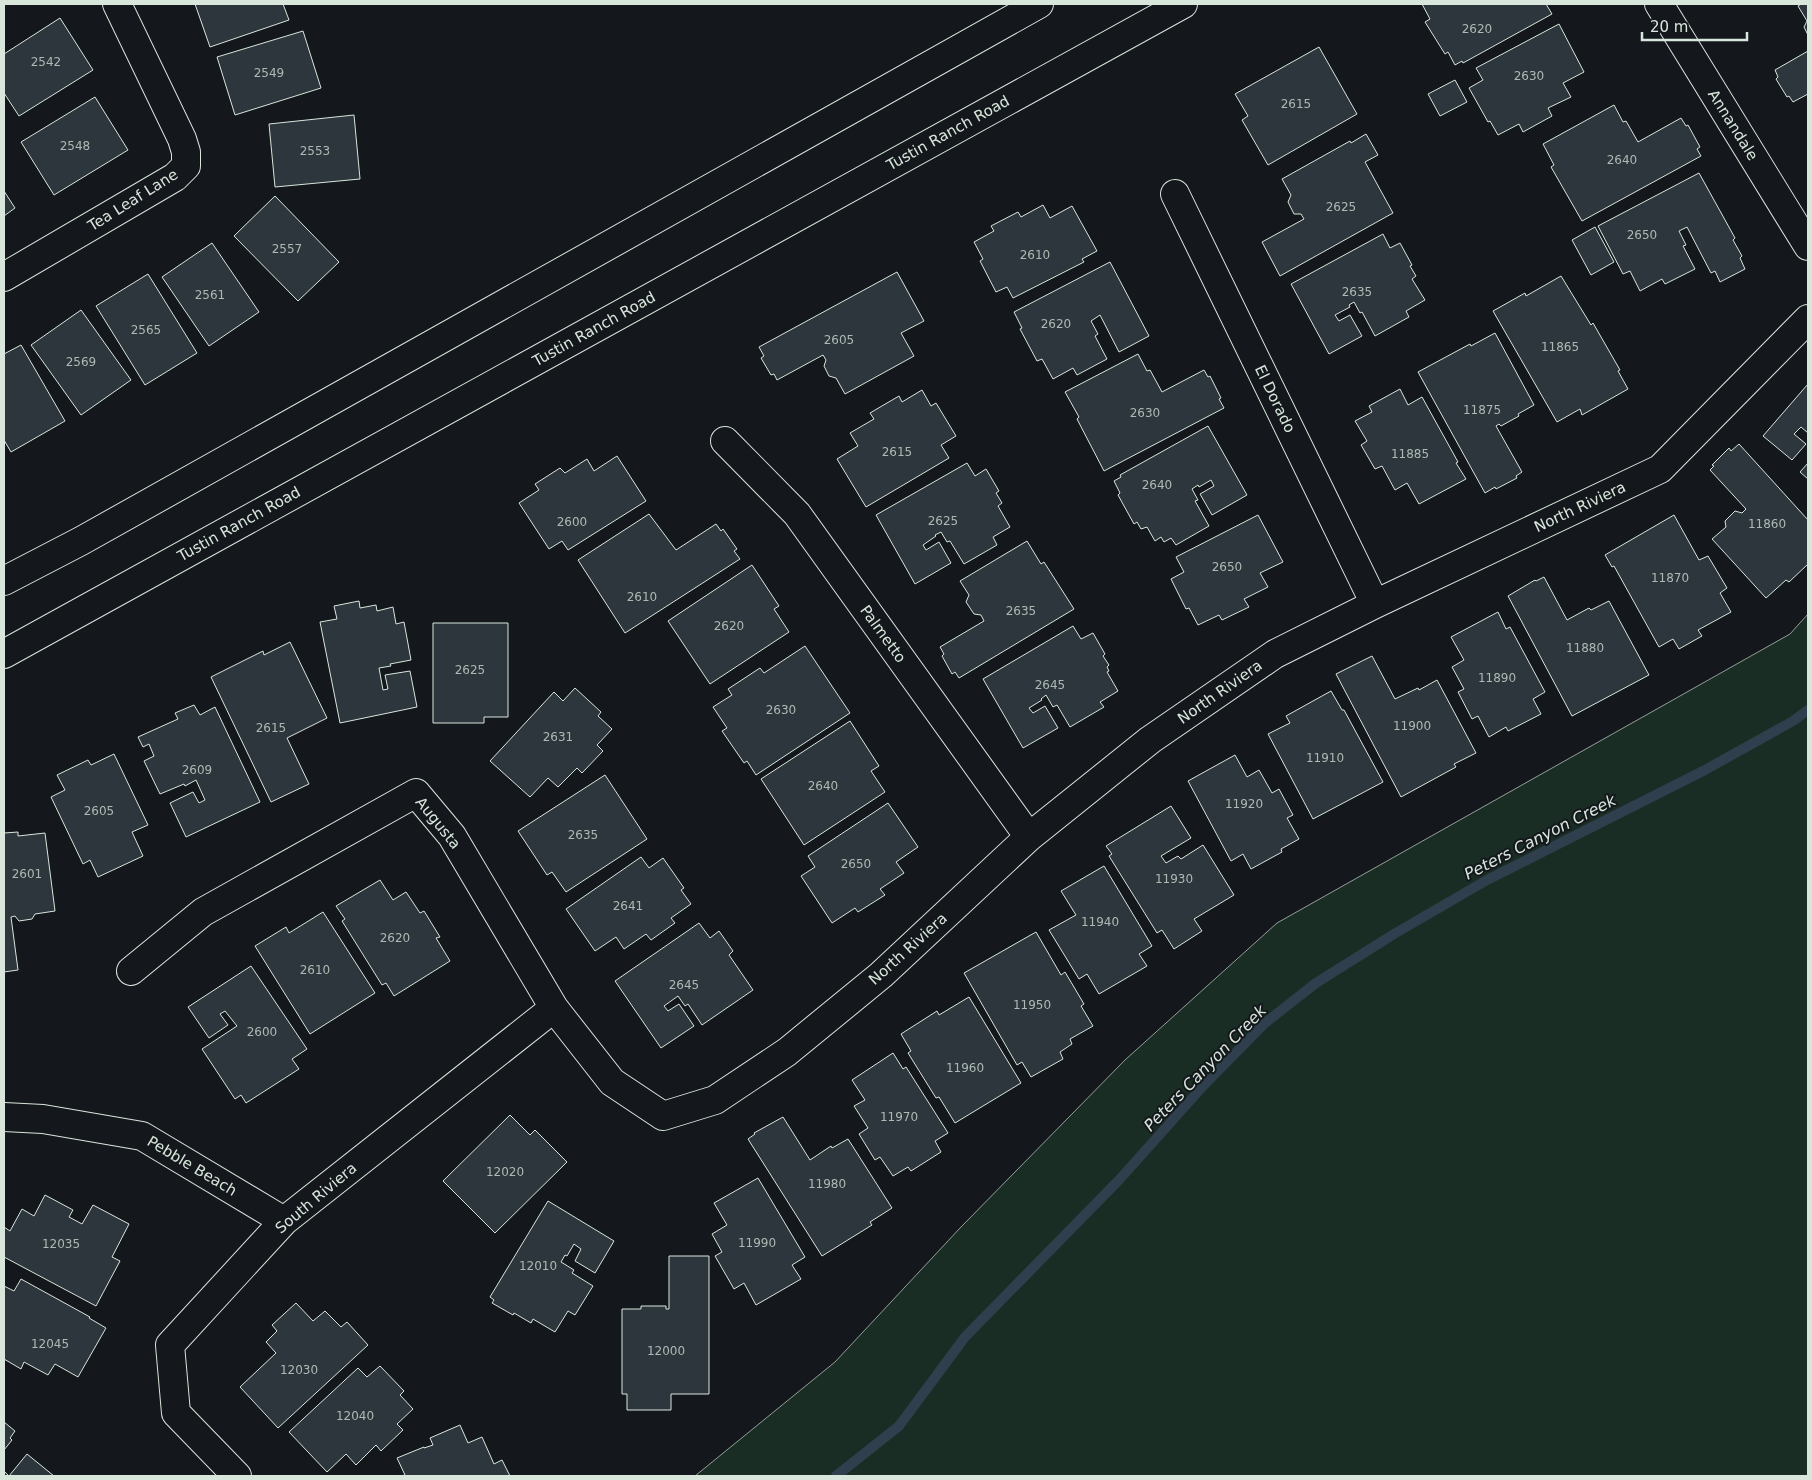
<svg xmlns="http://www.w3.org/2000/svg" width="1812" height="1480" viewBox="0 0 1812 1480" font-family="'DejaVu Sans',sans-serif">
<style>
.green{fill:#1a2d24;stroke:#939e99}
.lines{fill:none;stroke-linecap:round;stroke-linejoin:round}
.stream{stroke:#2f3f4d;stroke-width:10}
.building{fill:#2c363c;stroke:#d8e6dc}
.minor-casing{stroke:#d8e6dc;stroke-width:30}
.major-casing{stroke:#d8e6dc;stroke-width:30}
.minor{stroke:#14181c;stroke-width:28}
.major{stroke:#14181c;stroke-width:28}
.labels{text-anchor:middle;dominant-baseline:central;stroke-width:4;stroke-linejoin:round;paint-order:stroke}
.number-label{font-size:12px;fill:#adbab4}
.street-label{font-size:15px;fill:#d8e6dc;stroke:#14181c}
.water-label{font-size:16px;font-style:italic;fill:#d8e6dc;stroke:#14181c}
</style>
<rect width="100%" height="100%" fill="#14181c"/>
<path class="green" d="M1808,614v862h-1113l140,-114 126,-135 164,-167 152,-137 513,-289z"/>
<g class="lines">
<path class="stream" d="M836,1476l63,-50 66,-89 154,-157 85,-95 61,-62 51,-40 78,-49 93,-54 218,-110 88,-49 15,-11"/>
</g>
<path class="building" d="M195,4h88l6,16 -79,27z
M1422,4h124l6,10 -89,49 -1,-2 -7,4 -7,-13 -3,2 -20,-32 5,-3z
M1801,4h7v31l-4,-8 3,-6 -9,-15z
M60,18l33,52 -74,46 -15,-23v-39z
M1559,24l25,48 -21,11 8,14 -23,11 4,8 -29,16 -4,-8 -21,11 -8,-14 -2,1 -19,-34 14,-8 -7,-12z
M303,31l18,57 -86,27 -18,-58z
M1319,47l38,67 -89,51 -26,-45 6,-4 -13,-22z
M1808,51v43l-15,8 -4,-6 -2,1 -11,-18 2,-2 -3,-7z
M1455,80l12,22 -27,14 -12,-22z
M95,97l33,53 -74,45 -33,-53z
M1614,105l9,17 3,-1 12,21 43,-24 5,8 2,-1 12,22 -3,2 4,7 -119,65 -31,-54 3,-2 -11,-21z
M354,115l6,64 -85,8 -6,-63z
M1366,134l12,21 -13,7 28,51 -113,63 -18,-34 42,-23 -3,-5h-7l-6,-12 3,-7 -9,-16 68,-38 1,2z
M1699,173l36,65 -2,2 9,16 -2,2 5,11 -25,13 -5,-11 -4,2 -24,-46 -8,4 7,14 -3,1 12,23 -30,15 -3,-5 -22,12 -10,-20 -7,3 -25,-48z
M4,191l11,17 -11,8z
M275,196l64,66 -41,39 -64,-65z
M1043,205l7,13 22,-12 25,45 -15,8 2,3 -71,36 -6,-11 -11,5 -16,-31 3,-2 -9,-17 20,-11 -3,-5 27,-14 3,5z
M1595,227l19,35 -23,13 -19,-35z
M1383,234l7,14 10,-5 12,22 -2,1 6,10 -4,3 13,21 -19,11 3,6 -34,19 -13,-24 -2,1 -6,-11 -5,3 1,2 -15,8 4,6 11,-6 12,21 -33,18 -38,-70z
M212,243l47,69 -50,34 -47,-69z
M1110,262l39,74 -30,16 -19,-37 -9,6 7,13 -3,2 12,23 -30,16 -4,-7 -20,11 -11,-20 -5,2 -17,-32 2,-1 -8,-16z
M897,272l27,49 -23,12 13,23 -69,38 -9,-16 -7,-2 -5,-10 2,-6 -3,-5 -46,25 -3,-6 -3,1 -10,-17 3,-2 -5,-9z
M148,274l49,79 -52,32 -49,-79z
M1561,276l30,49 2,-2 27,47 -2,1 10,18 -46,26 -2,-6 -23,13 -64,-111 32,-18 1,3z
M81,310l50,70 -50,35 -50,-70z
M1495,333l39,72 -16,9 1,2 -18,10 -2,-2 -3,2 26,46 -6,4 1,2 -21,11 -1,-2 -10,6 -67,-121 52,-28 1,2z
M21,345l44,76 -54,31 -7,-12v-86z
M1138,354l9,17 3,-1 12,22 42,-22 4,7 2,-1 11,22 -2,1 5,9 -120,63 -27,-52 2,-2 -14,-25z
M1808,384v49l-7,-6 -7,7 12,10 -14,16 -29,-24z
M1400,389l8,16 14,-8 36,65 -2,1 10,16 -47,25 -12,-21 -12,7 -13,-24 -7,3 -14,-24 6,-4 -12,-20 17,-9 -3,-6z
M922,390l9,16 5,-3 20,33 -15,9 8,13 -83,49 -29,-48 21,-13 -8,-13 24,-14 -4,-6 29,-17 3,6z
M1208,426l39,69 -35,20 -12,-21 14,-8 -3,-6 -12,7 -1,-2 -6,4 6,11 -3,1 14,25 -33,19 -5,-7 -7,4 -3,-5 -6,4 -8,-14 -6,2 -4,-7 -3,2 -16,-29 2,-2 -6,-12 7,-4 -1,-2z
M1739,444l69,76v44l-19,18 -3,-2 -20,18 -54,-59 14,-12 -1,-6 10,-10 7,2 4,-4 -36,-39 4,-4 -2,-1 17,-17 2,3z
M617,456l29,45 -78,49 -6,-9 -13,8 -30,-46 20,-13 -4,-6 25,-16 5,5 22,-14 7,12z
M967,463l8,13 11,-7 13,22 -3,2 6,10 -4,3 12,21 -17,10 4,8 -33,19 -14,-23 -3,1 -6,-10 -6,3 1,1 -13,9 3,5 13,-8 12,21 -36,21 -39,-69z
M1808,463v16l-8,-7z
M649,514l27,36 40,-26 5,7 2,-2 14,20 -3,2 6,8 -115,74 -47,-73z
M1258,515l25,47 -23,11 8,14 -24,12 5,8 -27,13 -3,-5 -21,10 -9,-17 -3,1 -15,-30 13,-7 -8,-15z
M1674,515l25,45 9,-4 19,32 -7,5 11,19 -33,18 4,6 -23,13 -6,-10 -14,8 -45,-81 -2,1 -7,-12z
M1027,541l14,23 3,-2 30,47 -115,69 -4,-6 -3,2 -10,-18 2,-2 -4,-7 44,-26 -3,-6 -7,-1 -8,-12 3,-7 -9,-14z
M752,565l27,41 -5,3 15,23 -79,52 -42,-63z
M1544,577l23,43 22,-12 2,2 18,-9 40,74 -77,41 -64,-120 27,-16 1,1z
M359,601l1,7 16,-3 1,6 16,-4 3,17 8,-2 7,38 -21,4 1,2 -12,2 4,22 5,-1 -3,-14 25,-4 7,36 -77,16 -20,-101 17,-3 -3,-13z
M1498,612l8,17 4,-2 35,65 -12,7 8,15 -33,17 -2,-4 -17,10 -11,-21 -6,3 -14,-27 6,-3 -12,-22 12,-7 -13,-23z
M433,623h75v94h-24v6h-51z
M1073,626l8,13 12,-6 12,21 -2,2 6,9 -2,2 2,4 -2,1 11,19 -18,11 4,5 -34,20 -13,-22 -4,2 -7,-12 -5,4 1,1 -13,8 4,5 12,-7 13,22 -35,20 -40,-69z
M290,642l37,76 -40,20 22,46 -38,18 -60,-125 52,-26 1,4z
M805,646l45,67 -94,62 -9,-14 -3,2 -22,-32 5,-3 -14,-21 19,-12 -4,-6 32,-21 4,5z
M1372,656l23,43 23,-11 1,2 18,-10 39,73 -22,11 2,3 -55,30 -65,-123z
M575,688l26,24 -3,4 14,13 -15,16 6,6 -21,22 -5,-5 -19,19 -10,-9 -18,19 -40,-36 64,-69 9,9z
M1331,691l11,19h2l39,72 -70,37 -45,-85 22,-11 -4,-7z
M194,705l6,10 15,-8 45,95 -74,35 -16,-34 23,-11 6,11 6,-3 -9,-20 -11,6 -1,-2 -24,10 -16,-33 10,-5 -5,-12 -6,3 -5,-10 40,-18 -3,-6z
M850,721l29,45 -8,5 14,21 -81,53 -43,-66z
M114,754l34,71 -16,7 11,24 -45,21 -8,-17 -7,4 -32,-67 14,-7 -8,-15 31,-15 3,5z
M1235,755l12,22 12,-7 13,23 7,-4 14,26 -6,3 12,21 -18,10 1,3 -31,17 -8,-15 -12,7 -43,-80z
M605,775l42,64 -81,53 -14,-20 -5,3 -29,-44z
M888,803l30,44 -22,15 8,11 -24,16 5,6 -27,17 -3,-4 -23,15 -31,-47 14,-9 -7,-11z
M1171,806l20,32 -30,18 5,7 12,-7 3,3 22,-14 31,50 -40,24 8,12 -28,18 -12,-19 -5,3 -48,-77 3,-2 -6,-8z
M18,832v4l27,-3 10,78 -20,3 -3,5 -13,2 -4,-5 -4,1 7,53 -14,2v-139z
M641,857l8,11 14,-10 21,30 -3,2 10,14 -20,14 4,5 -24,17 -5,-6 -22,15 -8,-12 -21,14 -29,-42z
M1104,866l48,80 -13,8 8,12 -48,28 -12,-20 -8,5 -30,-49 27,-15 -15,-24z
M380,880l13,20 13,-8 14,21 4,-2 16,26 -4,1 14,23 -56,35 -8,-13 -4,2 -40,-64 3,-2 -9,-13z
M323,912l52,81 -65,41 -55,-88 31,-19 3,6z
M699,923l11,15 9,-7 14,20 -4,4 24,35 -51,35 -14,-21 -3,2 -7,-10 -14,10 4,5 11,-7 15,22 -33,22 -46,-67z
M1036,932l25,43 4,-3 19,32 -3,2 12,20 -23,13 2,5 -12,8 3,7 -32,18 -9,-15 -5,3 -53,-92z
M251,966l56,83 -15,10 7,10 -53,34 -5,-8 -6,4 -33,-50 35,-23 -12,-15 -5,3 8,11 -19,13 -21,-31z
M969,997l52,86 -66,40 -16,-26 -3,1 -28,-45 3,-2 -10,-17 36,-23 2,4z
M893,1053l10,16 3,-2 42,66 -13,8 6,11 -30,19 -3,-4 -15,9 -13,-19 -5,3 -16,-26 9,-6 -14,-22 11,-6 -13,-20z
M510,1115l20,20 5,-5 32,32 -72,71 -52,-52z
M783,1117l27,43 21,-14 1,2 16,-9 44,69 -22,14 2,3 -50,31 -74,-117 7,-5 -1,-1z
M758,1178l47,79 -13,8 9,14 -45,26 -12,-22 -10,6 -19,-33 7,-4 -10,-18 15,-9 -13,-22z
M45,1195l28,15 -4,7 13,7 11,-19 36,19 -17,33 8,4 -24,45 -92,-49v-30l6,4 12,-22 12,7z
M548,1201l66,40 -19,32 -20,-12 6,-12 -7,-5 -7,12 -2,-1 -4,7 13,8 -2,3 21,13 -18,29 -7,-4 -13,21 -22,-13 -2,4 -17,-10 -1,2 -21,-12 2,-3 -4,-3z
M669,1256h40v138h-38v16h-44v-16h-5v-85h19v-3h25v3h3z
M21,1279l69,38 -1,1 17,10 -28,49 -23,-13 -7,11 -24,-13 -3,7 -17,-10v-73l10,5z
M296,1303l17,18 12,-10 16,16 6,-5 21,23 -90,83 -38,-41 36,-34 -10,-11 11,-11 -5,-6z
M380,1366l24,25 -4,4 13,14 -16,15 6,6 -22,21 -5,-6 -20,20 -10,-11 -19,18 -38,-40 69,-64 9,9z
M4,1422l11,9 -5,7 2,2 -8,10z
M460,1425l8,18 14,-6 12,27 8,-4 8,16h-109l4,-1 -8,-17 27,-11v1l9,-3 -3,-7z
M27,1454l27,22h-50v-5l5,5z"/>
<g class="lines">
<defs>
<path id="minor" d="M1659,4l149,242
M1175,194l200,410
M4,277l171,-100 11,-11v-14l-4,-13 -65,-135
M725,441l72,73 232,323
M131,971l72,-59 213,-119 36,43 102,172 58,74 51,34 52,-16 72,-48 94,-77 148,-138 121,-97 125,-86 100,-50 285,-135 148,-150
M4,1117l39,2 99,17 142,85
M237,1476l-61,-63 -6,-68 114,-124 270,-213"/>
<path id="major" d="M4,581l77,-40 958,-537
M4,654l1179,-650"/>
</defs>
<use href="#minor" class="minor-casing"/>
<use href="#major" class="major-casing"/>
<use href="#minor" class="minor"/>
<use href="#major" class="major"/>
</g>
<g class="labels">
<g class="number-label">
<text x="1477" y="29">2620</text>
<text x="46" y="62">2542</text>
<text x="269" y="73">2549</text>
<text x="1529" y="76">2630</text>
<text x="1296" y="104">2615</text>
<text x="75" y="146">2548</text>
<text x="315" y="151">2553</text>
<text x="1622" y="160">2640</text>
<text x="1341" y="207">2625</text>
<text x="1642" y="235">2650</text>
<text x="287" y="249">2557</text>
<text x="1035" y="255">2610</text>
<text x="1357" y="292">2635</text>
<text x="210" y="295">2561</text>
<text x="1056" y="324">2620</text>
<text x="146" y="330">2565</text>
<text x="839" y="340">2605</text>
<text x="1560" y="347">11865</text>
<text x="81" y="362">2569</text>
<text x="1482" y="410">11875</text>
<text x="1145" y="413">2630</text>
<text x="897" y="452">2615</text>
<text x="1410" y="454">11885</text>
<text x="1157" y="485">2640</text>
<text x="943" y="521">2625</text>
<text x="572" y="522">2600</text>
<text x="1767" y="524">11860</text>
<text x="1227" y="567">2650</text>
<text x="1670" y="578">11870</text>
<text x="642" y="597">2610</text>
<text x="1021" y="611">2635</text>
<text x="729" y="626">2620</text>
<text x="1585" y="648">11880</text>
<text x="470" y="670">2625</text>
<text x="1497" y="678">11890</text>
<text x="1050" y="685">2645</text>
<text x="781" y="710">2630</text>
<text x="1412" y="726">11900</text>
<text x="271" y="728">2615</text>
<text x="558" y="737">2631</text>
<text x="1325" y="758">11910</text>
<text x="197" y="770">2609</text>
<text x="823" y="786">2640</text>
<text x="1244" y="804">11920</text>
<text x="99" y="811">2605</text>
<text x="583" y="835">2635</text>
<text x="856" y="864">2650</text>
<text x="27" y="874">2601</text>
<text x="1174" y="879">11930</text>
<text x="628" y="906">2641</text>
<text x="1100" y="922">11940</text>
<text x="395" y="938">2620</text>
<text x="315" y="970">2610</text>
<text x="684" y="985">2645</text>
<text x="1032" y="1005">11950</text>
<text x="262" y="1032">2600</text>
<text x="965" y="1068">11960</text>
<text x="899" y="1117">11970</text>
<text x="505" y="1172">12020</text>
<text x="827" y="1184">11980</text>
<text x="757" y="1243">11990</text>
<text x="61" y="1244">12035</text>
<text x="538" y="1266">12010</text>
<text x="50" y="1344">12045</text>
<text x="666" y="1351">12000</text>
<text x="299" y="1370">12030</text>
<text x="355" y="1416">12040</text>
</g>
<g class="street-label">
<text transform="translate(1733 125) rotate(58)">Annandale</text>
<text transform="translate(948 133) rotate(-29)">Tustin Ranch Road</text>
<text transform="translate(133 200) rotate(-32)">Tea Leaf Lane</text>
<text transform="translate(594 329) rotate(-29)">Tustin Ranch Road</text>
<text transform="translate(1275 399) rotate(64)">El Dorado</text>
<text transform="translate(1580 507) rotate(-25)">North Riviera</text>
<text transform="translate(239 524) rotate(-29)">Tustin Ranch Road</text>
<text transform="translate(883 634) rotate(54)">Palmetto</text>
<text transform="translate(1220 692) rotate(-35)">North Riviera</text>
<text transform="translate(438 823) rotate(51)">Augusta</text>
<text transform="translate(908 949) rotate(-42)">North Riviera</text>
<text transform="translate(192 1166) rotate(31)">Pebble Beach</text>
<text transform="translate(316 1198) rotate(-40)">South Riviera</text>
</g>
<g class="water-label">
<text transform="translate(1540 837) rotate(-27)">Peters Canyon Creek</text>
<text transform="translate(1205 1068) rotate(-46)">Peters Canyon Creek</text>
</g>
</g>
<rect width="1812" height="1480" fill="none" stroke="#d8e6dc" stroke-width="10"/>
<path d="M1642 32v8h105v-8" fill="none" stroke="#d8e6dc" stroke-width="2.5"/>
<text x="1650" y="32" font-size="15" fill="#d8e6dc" stroke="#14181c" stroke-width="4" paint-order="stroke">20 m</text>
</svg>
